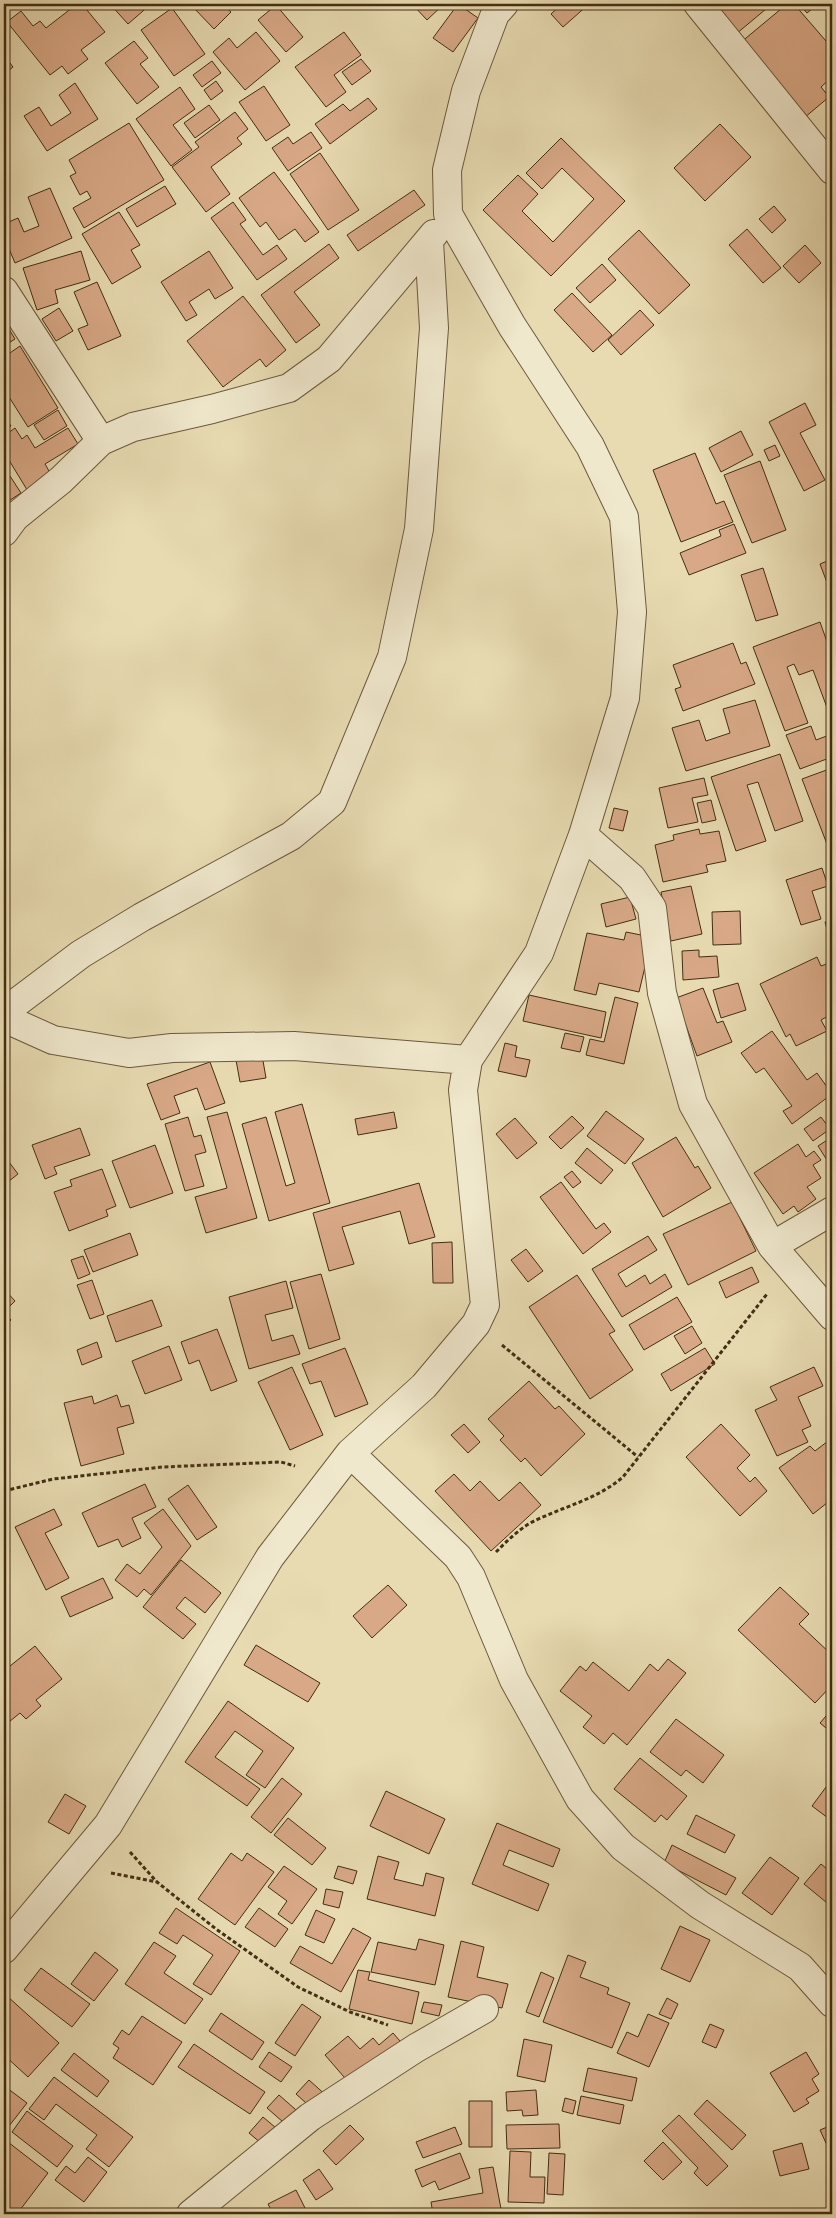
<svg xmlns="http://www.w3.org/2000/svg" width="836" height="2218" viewBox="0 0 836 2218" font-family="'Gentium Book Plus',serif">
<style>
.building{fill:#d9a987;stroke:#432e14}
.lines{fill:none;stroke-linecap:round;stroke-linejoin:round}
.street-casing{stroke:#6c593c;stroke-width:30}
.path{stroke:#432e14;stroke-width:3;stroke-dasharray:4 2.5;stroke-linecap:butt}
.street{stroke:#f0e8cd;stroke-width:28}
</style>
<rect width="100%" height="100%" fill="#e8dbb2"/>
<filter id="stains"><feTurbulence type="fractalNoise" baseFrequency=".004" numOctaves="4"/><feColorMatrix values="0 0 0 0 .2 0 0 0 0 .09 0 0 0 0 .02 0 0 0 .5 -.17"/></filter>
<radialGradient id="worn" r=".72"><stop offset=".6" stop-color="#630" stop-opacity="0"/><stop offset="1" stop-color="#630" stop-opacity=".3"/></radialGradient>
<path class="building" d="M77,4h5l23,28 -24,18 7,9 -20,15 -6,-8 -12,9 -43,-53 14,-11 12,15 7,-5 6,7z
M110,4h41l-23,20z
M192,4h30l9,8 -17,17 -23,-24z
M412,4h32l-17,16z
M458,4l20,14 -25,34 -20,-14z
M562,4h27l-26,23 -12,-13z
M709,4h63l-36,30z
M787,4h7l32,37 6,-6v42l-11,10 8,10 -25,21 -64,-75z
M799,4h19l-11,9z
M276,5l27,32 -17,15 -28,-32z
M172,8l33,46 -31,22 -33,-46z
M256,32l24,29 -35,29 -32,-38 16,-14 8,10z
M344,32l17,23 -27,20 12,17 -20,15 -31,-40z
M134,41l14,17 -8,6 19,23 -22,17 -32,-41z
M4,55l9,12 -9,7z
M361,59l10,12 -19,14 -10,-13z
M212,61l9,12 -19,14 -9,-12z
M216,81l7,10 -12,9 -7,-10z
M75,83l23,36 -51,32 -23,-35 15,-9 12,19 20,-13 -12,-18z
M264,86l26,39 -24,16 -27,-39z
M180,87l15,22 -22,16 19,25 -21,16 -35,-47z
M368,98l9,11 -47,35 -15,-20 28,-20 7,7z
M209,105l11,15 -25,18 -11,-15z
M235,112l13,17 -11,9 5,6 -31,23 19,27 -24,18 -34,-45 27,-20 -4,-5z
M129,123l35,57 -80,48 -11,-20 18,-10 -4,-7 -7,4 -10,-19 6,-3 -7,-13z
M720,124l31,33 -46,44 -31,-33z
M311,132l11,16 -34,23 -16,-23 16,-11 5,7z
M561,138l64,63 -74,75 -68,-66 35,-35 20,19 -16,17 31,31 41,-43 -32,-31 -20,21 -16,-16z
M320,153l39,57 -31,20 -38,-56z
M274,172l45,60 -14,10 -10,-13 -16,11 -13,-18 -6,5 -21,-29z
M165,186l11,18 -39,23 -11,-18z
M50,188l22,50 -57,25 -11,-26v-13l14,-6 6,14 15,-6 -11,-29z
M414,190l11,15 -67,46 -11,-16z
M233,202l13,18 -6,4 23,31 14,-10 10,14 -30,21 -46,-62z
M774,206l12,14 -14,13 -13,-14z
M119,212l21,33 -9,5 10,17 -29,17 -30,-50z
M747,229l34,39 -18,15 -34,-38z
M639,230l51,55 -31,29 -51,-55z
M329,244l10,14 -45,34 26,33 -24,18 -35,-48z
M805,245l16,18 -22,20 -16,-17z
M81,251l9,29 -35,10 3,13 -21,7 -14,-42z
M209,251l24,37 -18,11 -6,-10 -20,13 8,13 -11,6 -25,-39z
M602,264l14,16 -26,23 -14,-15z
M97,282l24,54 -33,14 -10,-21 10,-4 -14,-33z
M572,293l40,42 -19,17 -39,-42z
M243,296l43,54 -20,17 -6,-8 -37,28 -36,-46z
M59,308l14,23 -17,10 -14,-22z
M640,310l14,15 -33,30 -13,-15z
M4,321l11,18 -11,7z
M20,346l38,62 -30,19 -24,-38v-32z
M805,403l11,22 -16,8 25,47 -21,11 -35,-69z
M58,410l9,16 -23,14 -10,-15z
M4,415l7,11 -7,4z
M15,428l7,11 5,-4 8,13 33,-20 10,16 -33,20 8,14 -24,15 -25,-41v-16z
M741,431l12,24 -32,17 -12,-24z
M775,445l5,11 -11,5 -5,-11z
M695,453l21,51 8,-3 9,21 -52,20 -28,-72z
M760,461l26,69 -34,13 -28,-68z
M10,476l11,17 -17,11v-24z
M734,524l12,29 -57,22 -9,-22 41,-17 -2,-6z
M832,559v37l-12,-32z
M763,568l15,47 -22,6 -15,-46z
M820,622l12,34v65l-19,-51 -14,5 -5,-11 -7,3 21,56 -23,8 -32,-84z
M733,643l8,21 5,-2 9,22 -72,27 -8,-22 6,-2 -8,-22z
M755,700l15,46 -84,25 -14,-43 27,-8 7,21 24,-8 -7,-24z
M811,726l5,14 16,-6v23l-32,12 -14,-34z
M780,754l23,67 -28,10 -17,-49 -11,3 19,56 -30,10 -25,-74z
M832,768v83l-2,1 -28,-73z
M704,778l4,17 -16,3 6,24 -30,6 -9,-40z
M711,800l5,20 -14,3 -5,-20z
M614,808l14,3 -5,20 -14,-3z
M699,829l1,5 19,-3 7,30 -20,4 2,7 -45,10 -8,-37 19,-5 -1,-5z
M822,868l6,18 -16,5 9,28 -20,6 -15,-45z
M691,886l11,48 -31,7 -10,-49z
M630,897l6,22 -30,8 -5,-23z
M740,911l1,33 -28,1 -1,-33z
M832,920v16l-3,1 -4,-15z
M626,932l20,4 -3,13 6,1 -10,42 -40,-9 -3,12 -22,-5 13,-57 37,7z
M699,950v7l18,-1 2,21 -36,3 -1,-29z
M817,957l4,9 11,-4v52l-11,6 6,11 -31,15 -6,-12 -4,3 -26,-53z
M738,983l8,27 -25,8 -8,-28z
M703,988l14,35 6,-2 9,21 -35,14 -21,-58z
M529,995l77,17 -5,26 -78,-17z
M615,997l23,6 -14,61 -38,-9 4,-16 14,3z
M772,1031l35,49 10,-7 15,21 -40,30 -9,-13 9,-5 -28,-38 -8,5 -15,-20z
M565,1033l19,4 -4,15 -19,-4z
M505,1043l12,3 -2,11 15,3 -4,17 -28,-6z
M262,1055l4,23 -26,4 -4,-22z
M210,1062l15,41 -20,7 -8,-22 -23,8 6,17 -19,7 -14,-36z
M302,1104l28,99 -61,18 -27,-97 24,-7 20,69 9,-3 -20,-71z
M606,1111l38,28 -19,25 -38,-28z
M227,1112l30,106 -51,15 -11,-36 32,-9 -20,-71z
M394,1112l3,16 -39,7 -3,-16z
M572,1116l12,12 -23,21 -12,-12z
M188,1117l6,20 7,-2 5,17 -11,3 9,31 -19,5 -20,-67z
M821,1117l9,12 -17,12 -9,-12z
M515,1118l22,25 -20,16 -21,-25z
M80,1128l10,27 -36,12 3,7 -12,5 -13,-34z
M676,1137l19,31 3,-2 13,22 -48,29 -31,-54z
M832,1137v31l-14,-22z
M798,1144l8,13 8,-6 7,9 -8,5 8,13 -14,9 9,12 -18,13 -4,-6 -11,8 -29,-41z
M155,1145l18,48 -43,15 -18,-47z
M587,1148l26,22 -12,14 -26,-21z
M6,1158l12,16 -14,11v-25z
M102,1169l14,37 -10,4 2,6 -39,15 -15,-39 18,-6 -2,-6z
M572,1171l9,11 -8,6 -9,-11z
M561,1182l35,47 8,-6 7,9 -28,22 -43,-57z
M419,1183l16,54 -26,7 -9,-33 -58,16 12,37 -25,7 -16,-58z
M732,1202l24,49 -68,34 -25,-51z
M130,1233l8,22 -45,17 -9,-22z
M648,1236l9,14 -39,24 8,13 19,-12 5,9 15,-10 7,13 -50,30 -30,-48z
M452,1242l1,41h-20l-1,-40z
M526,1249l17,22 -15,11 -17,-22z
M83,1256l7,18 -12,5 -7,-19z
M752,1267l7,15 -33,16 -7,-16z
M321,1274l19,65 -31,10 -19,-67z
M577,1275l38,56 -6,3 24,36 -43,29 -61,-92z
M92,1280l12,34 -14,5 -13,-34z
M286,1281l7,27 -28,7 7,26 21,-6 7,19 -51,15 -20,-72z
M4,1289l11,12 -11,11 7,8 -7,7z
M677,1297l15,25 -48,28 -15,-25z
M152,1300l10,26 -46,16 -9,-26z
M692,1326l10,17 -17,11 -11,-18z
M217,1329l20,52 -26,10 -12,-31 -10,4 -8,-22z
M97,1342l5,15 -20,8 -5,-15z
M169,1346l13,34 -37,14 -13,-33z
M345,1348l23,56 -33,13 -14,-36 -11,3 -8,-20z
M705,1348l10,16 -44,27 -10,-17z
M292,1367l31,68 -33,15 -32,-68z
M814,1367l9,19 -25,11 13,29 -9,4 6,12 -31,14 -22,-46 22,-10 -7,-13z
M529,1381l26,28 4,-3 26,28 -44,42 -16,-18 -4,4 -21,-22 4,-4 -16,-17z
M117,1395l4,12 8,-2 5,18 -17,5 7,26 -43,12 -17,-63 28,-7 2,8z
M464,1424l16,18 -12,11 -17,-18z
M721,1424l29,31 -13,13 13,14 5,-5 12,14 -27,25 -54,-59z
M832,1438v61l-19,15 -34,-46 31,-22 5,5z
M454,1474l16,17 10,-10 19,20 21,-19 21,23 -50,46 -56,-60z
M145,1484l11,23 -24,11 9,20 -19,9 -4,-8 -20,8 -16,-34z
M188,1485l29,42 -20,13 -29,-41z
M54,1509l8,16 -17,8 24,45 -23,12 -31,-63z
M163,1509l28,37 -40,49 -7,-6 -7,8 -22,-17 12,-16 13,10 22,-27 -18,-24z
M4,1542l6,10 -6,4z
M181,1560l40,33 -16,20 -20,-16 -9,11 20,16 -13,15 -40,-32z
M103,1578l10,20 -43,19 -9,-20z
M388,1585l19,20 -35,33 -19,-22z
M780,1587l29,27 -10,10 33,31v30l-17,18 -77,-73z
M256,1645l64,38 -12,19 -64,-37z
M35,1646l27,33 -26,21 5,6 -15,13 -6,-6 -16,13v-68l6,8z
M668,1659l18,14 -59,72 -14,-12 -9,11 -21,-17 9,-11 -32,-25 20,-25 6,5 7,-9 36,29 21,-27 8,7z
M228,1701l66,47 -29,40 -19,-13 17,-24 -28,-20 -20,26 45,32 -13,17 -62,-44z
M832,1709v24l-12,-10z
M676,1719l48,36 -21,28 -17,-13 -5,6 -31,-24z
M640,1758l47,38 -20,24 -6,-5 -6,7 -41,-33z
M282,1778l20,16 -31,39 -20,-16z
M832,1779v34l-4,5 -16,-12z
M386,1791l59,28 -16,35 -59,-28z
M65,1794l21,12 -17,28 -21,-12z
M696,1815l39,20 -10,18 -38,-19z
M288,1818l38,30 -14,17 -38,-30z
M497,1823l63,26 -7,18 -44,-17 -6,15 46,19 -11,27 -66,-27z
M672,1845l64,33 -10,17 -62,-32z
M231,1853l11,8 5,-8 27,19 -39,53 -37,-26z
M378,1856l21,6 -5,17 29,7 3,-13 18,5 -9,38 -68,-17z
M770,1857l29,21 -27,37 -30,-22z
M821,1864l11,9v34l-28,-23z
M284,1866l33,23 -25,35 -14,-10 9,-13 -19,-14z
M338,1866l19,5 -4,13 -19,-6z
M326,1889l17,3 -4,16 -16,-4z
M176,1908l64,43 -29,44 -18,-11 20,-29 -30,-20 -6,9 -18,-11z
M259,1908l29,21 -13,18 -30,-20z
M316,1910l19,9 -11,24 -19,-8z
M680,1926l30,14 -20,42 -29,-13z
M353,1928l18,10 -30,54 -51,-29 10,-17 32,18z
M419,1939l25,6 -9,40 -64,-13 7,-30 38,8z
M461,1941l23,6 -7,30 31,7 -6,24 -54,-11z
M154,1942l22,14 -12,17 39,26 -18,25 -60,-40z
M95,1952l23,18 -24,31 -23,-17z
M568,1955l18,7 -6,15 29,11 -2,6 23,9 -18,45 -69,-26z
M41,1968l49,36 -18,23 -48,-37z
M358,1970l12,2 -2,8 51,12 -7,32 -63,-15z
M541,1972l13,6 -15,39 -13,-5z
M7,1996l52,47 -31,34 -24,-22v-56z
M667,1998l11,6 -7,15 -12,-5z
M424,2002l18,3 -3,11 -18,-4z
M302,2004l19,13 -26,39 -20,-13z
M221,2013l43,29 -12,18 -43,-29z
M648,2014l21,9 -20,44 -32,-14 10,-21 11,5z
M142,2016l40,26 -29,43 -40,-27 6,-10 -6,-4 9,-14 7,5z
M710,2024l14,6 -8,18 -14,-6z
M393,2033l14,16 -50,43 -32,-37 23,-19 12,13 13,-11 6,7z
M524,2039l28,6 -7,37 -28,-6z
M194,2044l71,48 -15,22 -72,-47z
M269,2052l23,15 -11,15 -22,-15z
M806,2052l13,22 -7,5 7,12 -13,8 3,4 -15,9 -24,-39z
M74,2053l35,28 -12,16 -36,-27z
M588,2068l49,10 -5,23 -49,-10z
M54,2077l79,60 -24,30 -23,-18 11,-14 -41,-31 -12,16 -15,-11z
M309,2080l29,26 -12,15 -30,-27z
M7,2088l20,15 -18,23 -5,-4v-29z
M536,2090l2,25 -15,1 -1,-6 -15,1 -1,-19z
M279,2095l32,28 -12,13 -32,-28z
M581,2096l43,9 -4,19 -43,-9z
M565,2098l11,3 -3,13 -11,-3z
M707,2100l39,35 -14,15 -38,-36z
M469,2101h23v46h-23z
M27,2111l46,35 -16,21 -45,-35z
M679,2115l49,51 -21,20 -13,-13 4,-5 -36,-37z
M263,2117l25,21 -14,16 -25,-21z
M559,2124l1,24 -53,1 -1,-24z
M350,2125l14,14 -28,26 -13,-14z
M832,2125v31l-12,-26z
M455,2127l7,17 -39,14 -7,-16z
M4,2139l44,34 -31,41h-7l-6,-5z
M663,2142l19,20 -19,18 -19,-19z
M802,2143l7,26 -29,7 -7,-25z
M510,2151l21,1 -1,25h15l-1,26 -36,-1z
M460,2153l10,25 -31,12 -4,-9 -13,6 -7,-17z
M549,2153l16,1 -2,41 -16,-1z
M88,2157l19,15 -23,30 -29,-22 11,-14 9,7z
M493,2167l9,47h-69l-2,-12 52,-9 -4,-24z
M319,2169l14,20 -17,11 -13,-20z
M296,2190l12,24h-35l-5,-10z"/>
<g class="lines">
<defs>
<path id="street" d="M698,4l134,166
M4,291l97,150
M4,532l11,-15 46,-37 40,-39 32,-14 79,-18 77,-21 40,-29 105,-125
M583,835l49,43 20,30 10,85 31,111 79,142 60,70
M4,1012l77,-58 61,-37 149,-81 41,-34 60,-145 27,-128 15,-201 -5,-87
M4,1018l49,22 76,13 43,-5 122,-2 174,14
M772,1246l60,-35
M350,1453l108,104 13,20 43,103 66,119 43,48 77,58 100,62 32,36
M4,1949l104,-124 162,-268 80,-104 74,-67 52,-62 9,-19 -22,-215 5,-30 71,-107 44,-118 42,-137 7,-86 -8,-95 -34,-71 -78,-120 -64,-112 -1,-44 19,-79 29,-77 9,-10
M191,2214l119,-97 106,-69 68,-39"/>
</defs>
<use href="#street" class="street-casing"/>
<path class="path" d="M502,1345l136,112
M4,1491l49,-12 109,-12 119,-5 14,4
M496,1552c12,-12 25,-25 40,-32 30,-14 61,-21 87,-43l144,-183
M130,1852l27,30 59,47 82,58 52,25 38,13
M111,1873l46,9"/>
<use href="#street" class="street"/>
</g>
<rect width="836" height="2218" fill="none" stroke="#e8dbb2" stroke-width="20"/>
<rect x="5" y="5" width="826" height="2208" fill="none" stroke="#432e14" stroke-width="2.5"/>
<rect x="10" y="10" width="816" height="2198" fill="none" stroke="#432e14"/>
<rect width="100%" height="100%" filter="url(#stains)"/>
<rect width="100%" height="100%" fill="url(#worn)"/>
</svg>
